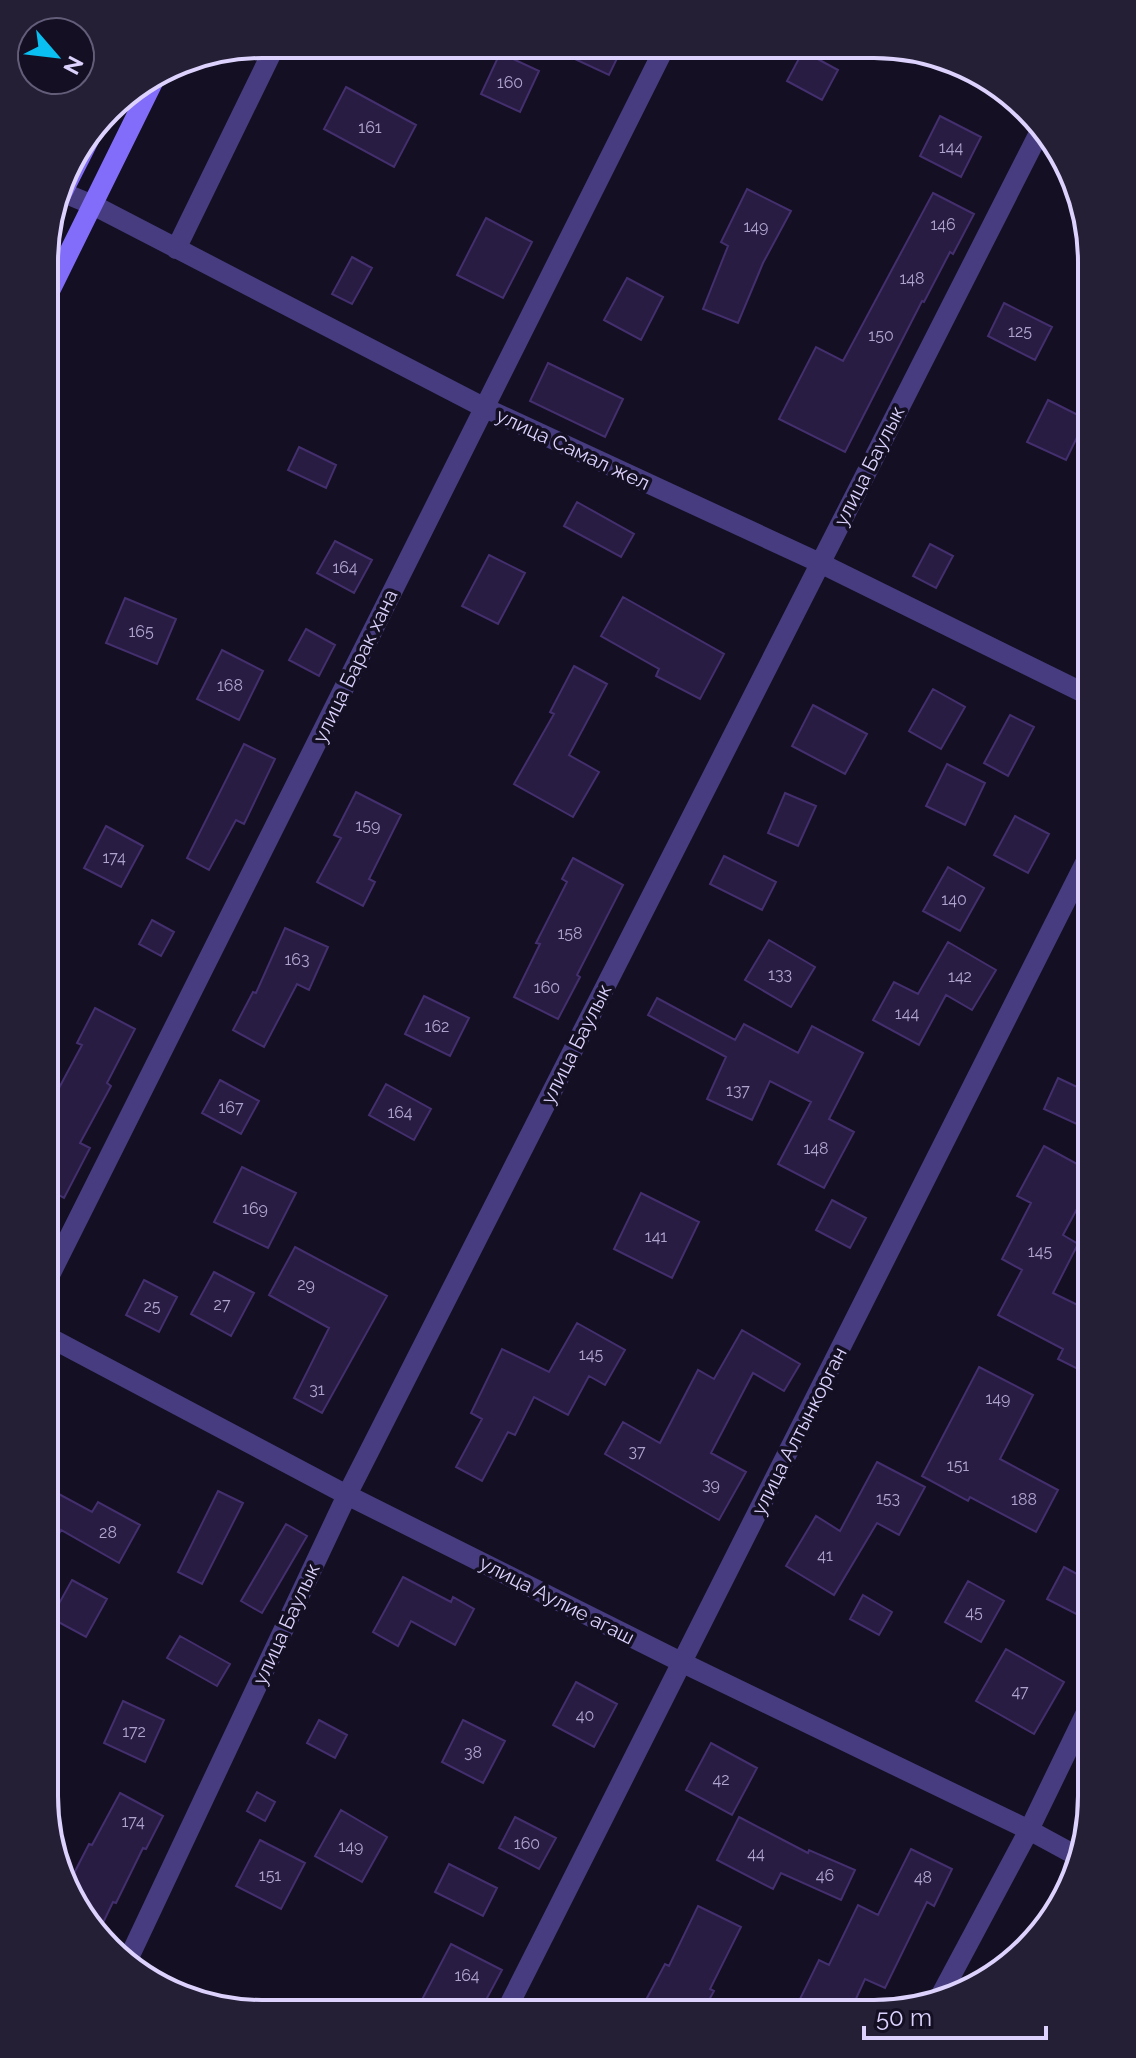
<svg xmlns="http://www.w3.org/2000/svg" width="1136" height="2058" viewBox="0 0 1136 2058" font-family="Raleway,sans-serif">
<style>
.building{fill:#281c43;stroke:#432f6e;stroke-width:2}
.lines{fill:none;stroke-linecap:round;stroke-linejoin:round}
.street{stroke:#463c7f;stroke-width:20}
.secondary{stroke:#816df9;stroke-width:20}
.labels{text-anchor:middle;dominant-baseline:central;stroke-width:7;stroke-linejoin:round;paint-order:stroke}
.number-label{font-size:16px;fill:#afa4ce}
.street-label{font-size:20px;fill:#dcd2fd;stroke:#140f22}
.rim{fill:none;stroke:#dcd2fd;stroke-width:4}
</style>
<rect width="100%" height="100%" fill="#140f22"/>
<path class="building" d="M547,46h76l-14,29z
M803,51l35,19 -16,30 -35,-19z
M500,53l39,18 -19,41 -39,-18z
M346,87l70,38 -22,42 -70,-38z
M940,116l41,21 -20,40 -41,-21z
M747,189l44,22 -28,52 -25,60 -35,-14 25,-63 -7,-4z
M933,193l41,21 -21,40 -3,-2 -26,50 -2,-1 -77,151 -66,-33 37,-72 27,14z
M486,218l46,24 -29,56 -46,-23z
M352,257l20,11 -20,36 -20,-10z
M627,278l36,19 -22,43 -37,-20z
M1004,303l48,24 -17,33 -47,-24z
M548,363l75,36 -18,38 -75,-36z
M1048,400l38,19 -20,41 -39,-18z
M299,447l37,18 -10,23 -38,-18z
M577,502l57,32 -13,23 -57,-31z
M335,541l37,19 -18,33 -37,-20z
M930,544l23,12 -17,32 -23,-12z
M489,555l36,18 -27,51 -36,-18z
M623,597l101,57 -24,45 -44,-23 3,-7 -58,-33z
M125,598l51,21 -19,45 -51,-21z
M306,629l29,16 -16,31 -30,-16z
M222,650l41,21 -24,49 -42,-21z
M574,666l33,18 -38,71 30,17 -26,45 -59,-33 40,-70 -4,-2z
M933,689l32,18 -24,42 -32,-18z
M813,705l54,29 -22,40 -53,-28z
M1010,715l24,12 -26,49 -24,-13z
M244,744l31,15 -31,65 -8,-4 -27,50 -22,-12z
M947,764l38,19 -20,42 -39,-19z
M356,792l45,23 -32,64 6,3 -12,24 -46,-24 24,-44 -7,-3z
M785,793l31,13 -18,40 -30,-13z
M1015,816l34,18 -21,39 -34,-18z
M106,826l37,20 -22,41 -37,-19z
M724,856l52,26 -14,28 -52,-26z
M573,858l50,27 -46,90 3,2 -22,42 -44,-22 26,-53 -4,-1 31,-61 -5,-3z
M948,867l36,21 -24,43 -37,-20z
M152,920l22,12 -13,24 -22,-12z
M285,928l43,19 -19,43 -12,-6 -33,63 -31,-17 20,-38 3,1z
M769,940l46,27 -24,40 -46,-27z
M948,942l48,28 -24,40 -26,-15 -27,50 -46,-25 21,-38 24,12z
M424,996l45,22 -19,38 -45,-22z
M657,998l78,42 9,-16 54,29 14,-27 51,27 -34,66 25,13 -30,56 -46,-24 33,-62 -41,-21 -18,39 -45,-21 19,-42 -78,-42z
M95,1008l40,21 -28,54 4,3 -31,57 10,5 -26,50 -19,-10v-74l37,-69 -5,-2z
M1058,1078l34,16v37l-48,-22z
M220,1080l39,21 -18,33 -39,-21z
M386,1084l45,25 -17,31 -45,-25z
M1044,1146l48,26v9l-29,54 15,9 -25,49 39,19v64l-34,-17 5,-10 -65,-34 24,-45 -20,-11 29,-56 -14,-7z
M242,1167l54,26 -28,55 -54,-26z
M641,1193l58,29 -27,56 -58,-29z
M832,1200l34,18 -16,30 -34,-18z
M295,1247l92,49 -65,117 -28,-15 35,-70 -60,-33z
M214,1272l40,21 -23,43 -40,-22z
M144,1280l33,17 -18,35 -33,-17z
M577,1323l48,27 -20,35 -16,-9 -21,39 -34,-18 -19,38 -7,-3 -26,49 -26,-14 26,-48 -11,-6 31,-64 47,23z
M742,1330l58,34 -16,27 -31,-18 -42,80 35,19 -27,48 -114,-66 18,-32 37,21 38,-73 16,9z
M979,1367l54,28 -33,64 58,31 -22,42 -66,-35 -2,4 -46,-25z
M877,1462l48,25 -26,48 -22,-12 -43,72 -48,-29 30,-50 24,15z
M44,1486l48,26 6,-10 42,23 -21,38 -58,-33 -17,32z
M218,1491l25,12 -41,81 -24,-12z
M286,1524l21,12 -45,77 -21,-12z
M1064,1567l28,15v26l-6,11 -39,-20z
M403,1577l48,25 2,-5 21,12 -19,36 -44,-24 -13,25 -25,-14z
M72,1580l35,19 -21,38 -35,-19z
M968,1581l36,20 -23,41 -36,-20z
M863,1595l29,17 -13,23 -29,-16z
M180,1636l50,28 -13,22 -50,-28z
M1006,1649l58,33 -30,52 -58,-33z
M576,1682l41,22 -23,43 -41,-22z
M123,1701l41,19 -19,42 -41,-19z
M319,1720l28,15 -12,23 -28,-15z
M463,1720l42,21 -22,42 -41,-21z
M711,1743l46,25 -25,47 -46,-25z
M257,1792l18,10 -10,19 -18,-10z
M120,1793l43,23 -17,33 -3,-1 -27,55 -3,-1 -14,29 -31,-46 21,-41 3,1z
M341,1810l46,27 -25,45 -47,-26z
M515,1817l41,21 -17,31 -40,-21z
M739,1817l69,36 1,-3 46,20 -14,30 -60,-27 -8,16 -56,-29z
M260,1840l45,23 -24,46 -45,-23z
M911,1849l41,20 -18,37 -7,-4 -42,86 -20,-9 -16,35h-19l-30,-15 19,-39 10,5 29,-60 20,10z
M449,1864l48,24 -14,28 -48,-24z
M698,1906l43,21 -31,62 4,2 -12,22h-63l26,-49 4,2z
M451,1944l51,26 -23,43h-64z"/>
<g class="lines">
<path class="street" d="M59,191l34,14 390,202 337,156 272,134
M176,249l100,-205
M45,1285l620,-1238
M45,1335l302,160 336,168 346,167 46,25
M126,1964l221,-469 693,-1364
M936,2004l93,-174 63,-130
M505,2013l587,-1164"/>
<path class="secondary" d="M52,213l42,-83
M46,299l111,-225"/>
</g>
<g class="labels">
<g class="number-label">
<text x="510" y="82">160</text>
<text x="370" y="127">161</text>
<text x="951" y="147">144</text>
<text x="943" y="224">146</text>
<text x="756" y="226">149</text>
<text x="912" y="278">148</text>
<text x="1020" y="331">125</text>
<text x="881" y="335">150</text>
<text x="345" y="567">164</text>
<text x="141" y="631">165</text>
<text x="230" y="685">168</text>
<text x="368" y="825">159</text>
<text x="114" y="857">174</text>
<text x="954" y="899">140</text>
<text x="570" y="933">158</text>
<text x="297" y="959">163</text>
<text x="780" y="974">133</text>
<text x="960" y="976">142</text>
<text x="547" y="987">160</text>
<text x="907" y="1013">144</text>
<text x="437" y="1026">162</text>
<text x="738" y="1090">137</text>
<text x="231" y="1107">167</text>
<text x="400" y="1112">164</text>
<text x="816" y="1148">148</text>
<text x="255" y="1208">169</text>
<text x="656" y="1236">141</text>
<text x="1040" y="1251">145</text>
<text x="306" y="1284">29</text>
<text x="222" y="1304">27</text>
<text x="152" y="1306">25</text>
<text x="591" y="1354">145</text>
<text x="317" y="1389">31</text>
<text x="998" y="1398">149</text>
<text x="637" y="1451">37</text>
<text x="958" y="1465">151</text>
<text x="711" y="1484">39</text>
<text x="888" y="1498">153</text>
<text x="1024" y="1499">188</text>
<text x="108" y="1532">28</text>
<text x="825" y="1555">41</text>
<text x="974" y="1612">45</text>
<text x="1020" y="1691">47</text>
<text x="585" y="1715">40</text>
<text x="134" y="1731">172</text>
<text x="473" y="1752">38</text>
<text x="721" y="1779">42</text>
<text x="133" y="1821">174</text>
<text x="527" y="1843">160</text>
<text x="351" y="1846">149</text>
<text x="756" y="1853">44</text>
<text x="270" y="1875">151</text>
<text x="825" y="1875">46</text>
<text x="923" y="1877">48</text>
<text x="467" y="1975">164</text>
</g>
<g class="street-label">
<text transform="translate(573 449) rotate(25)">улица Самал жел</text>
<text transform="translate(869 466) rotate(-63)">улица Баулык</text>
<text transform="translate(355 666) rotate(-64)">улица Барак хана</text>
<text transform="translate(576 1044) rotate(-63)">улица Баулык</text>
<text transform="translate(799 1431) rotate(-63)">улица Алтынкорган</text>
<text transform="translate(557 1600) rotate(27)">улица Аулие агаш</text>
<text transform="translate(286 1624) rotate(-65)">улица Баулык</text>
</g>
</g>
<path d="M0 0H1136V2058H0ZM262 58H874A204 204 0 0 1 1078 262V1796A204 204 0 0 1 874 2000H262A204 204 0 0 1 58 1796V262A204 204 0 0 1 262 58Z" fill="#241f34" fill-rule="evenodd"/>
<path class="rim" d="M262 58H874A204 204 0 0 1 1078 262V1796A204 204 0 0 1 874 2000H262A204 204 0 0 1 58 1796V262A204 204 0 0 1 262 58Z"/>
<g transform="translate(56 56) rotate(118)"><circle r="38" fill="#140f22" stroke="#645d7a" stroke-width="2"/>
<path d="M0-6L14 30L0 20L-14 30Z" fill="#0abff1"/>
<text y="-12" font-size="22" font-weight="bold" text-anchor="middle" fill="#dcd2fd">N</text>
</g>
<path d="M864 2026v12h182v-12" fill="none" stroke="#dcd2fd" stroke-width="4"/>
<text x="876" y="2026" font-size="24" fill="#dcd2fd" stroke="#140f22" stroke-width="6" paint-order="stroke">50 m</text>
</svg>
